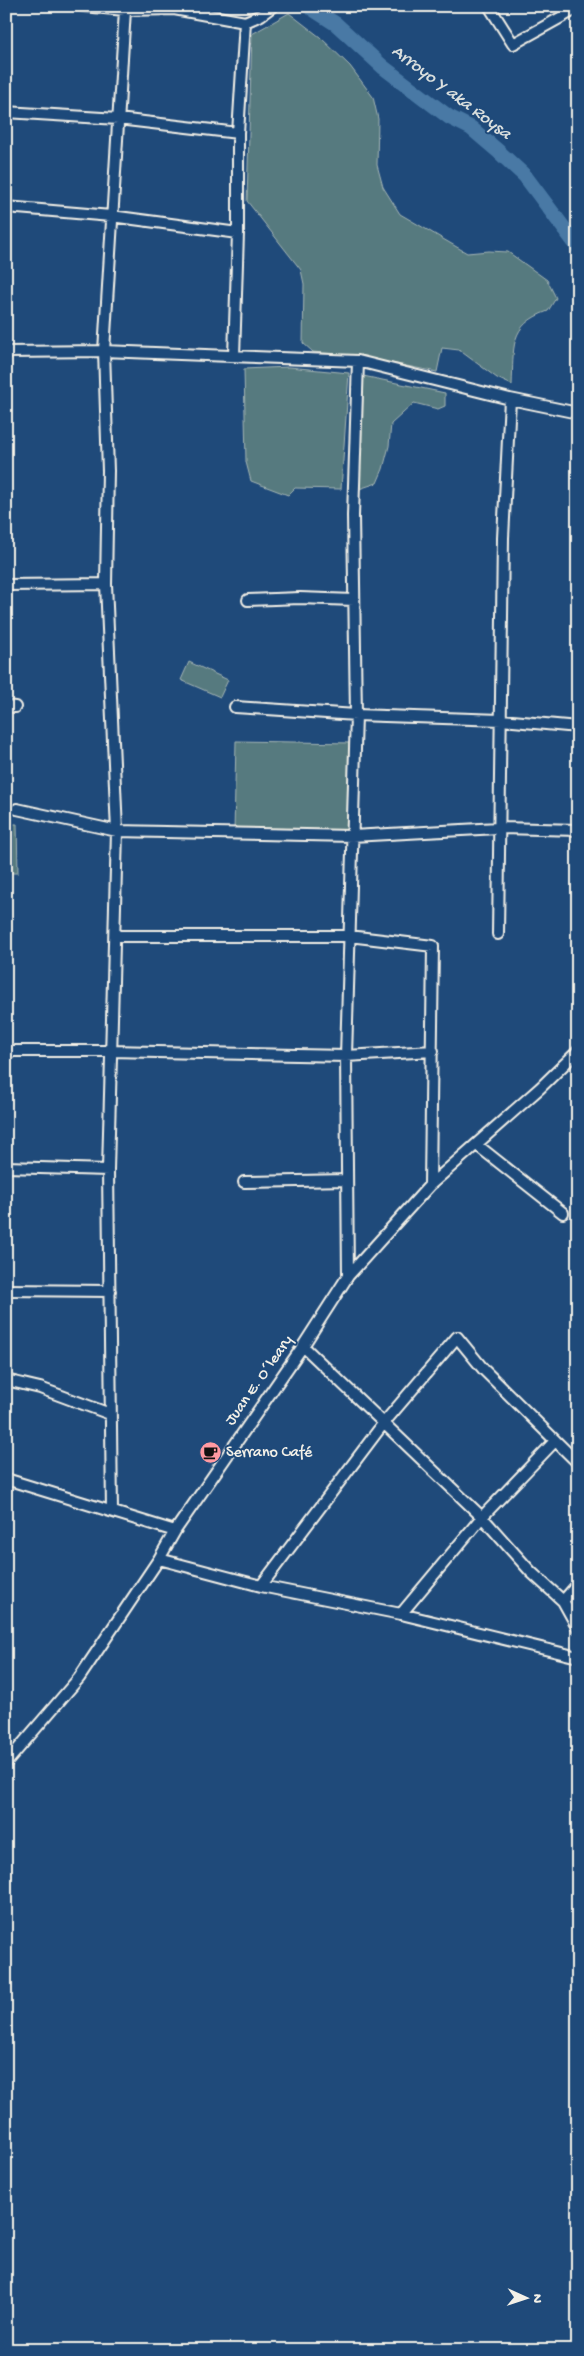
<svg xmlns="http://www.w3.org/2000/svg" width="584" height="2356" viewBox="0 0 584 2356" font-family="'Gochi Hand',sans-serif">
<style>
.green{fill:#577a7f;stroke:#a6b6b4}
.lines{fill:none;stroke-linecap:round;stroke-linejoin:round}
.river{stroke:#4879a5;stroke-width:15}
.minor-casing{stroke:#f4f1e8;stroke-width:14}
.minor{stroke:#1f4a7a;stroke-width:10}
.labels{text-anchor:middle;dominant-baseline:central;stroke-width:4;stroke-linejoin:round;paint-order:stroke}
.street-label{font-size:16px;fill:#f4f1e8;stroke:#1f4a7a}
.poi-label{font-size:16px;fill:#f4f1e8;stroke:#1f4a7a;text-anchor:start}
.water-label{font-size:18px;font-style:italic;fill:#dadfde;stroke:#1f4a7a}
</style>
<rect width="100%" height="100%" fill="#1f4a7a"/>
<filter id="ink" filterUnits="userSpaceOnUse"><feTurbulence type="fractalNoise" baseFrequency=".02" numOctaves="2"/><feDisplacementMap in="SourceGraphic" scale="10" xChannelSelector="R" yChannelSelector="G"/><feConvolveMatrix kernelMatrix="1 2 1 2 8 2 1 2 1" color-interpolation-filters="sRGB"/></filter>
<g filter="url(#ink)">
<path class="green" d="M289,13l31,24 30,29 23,31 5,22 -1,46 6,22 17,27 67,39 22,-2 19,1 39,28 9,18 -8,13c-40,14 -34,37 -36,74l-15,-7 -38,-28 -17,-2 -5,24 -81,-16 -43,-4 -10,-9 1,-59 -3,-14 -54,-69 5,-167z
M289,367l60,6 -8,116 -46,-1 -7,7 -37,-14 -5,-19 -2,-93z
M363,376l82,17v13l-7,3 -24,-6 -23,21 -2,22 -6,23 -6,14 -21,7z
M189,662l39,18 -8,17 -39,-17z
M236,741l115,2 -1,91 -116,-2z
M17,824l1,49h-12v-49z"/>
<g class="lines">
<path class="river" d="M308,6l28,18 47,43 66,50 22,11 27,23 27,25 53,71"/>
<defs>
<path id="minor" d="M83,6l42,4 49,-1 71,13 16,-7 12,-9
M489,6l24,38 65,-36
M6,112l112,7 120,14
M6,207l105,9 127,17
M6,352l98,-1 254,10 152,38 68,14
M234,356l4,-123v-100l7,-111
M6,585l100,-1
M248,600l52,-2 54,2
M6,706l9,1
M235,707l121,8 145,5 77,7
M17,809l100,22 235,5 146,-8 80,2
M498,934l5,-396 7,-139
M115,936h234l84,10 -3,239
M6,1051h104l236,5 87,-5
M477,1145l86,68
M6,1167l102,3
M244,1182l103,-2
M348,1276l-2,-220 10,-341 -3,-199 5,-155
M6,1290l104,1
M303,1346l179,171 49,55 32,29 15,27
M6,1380l34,8 70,26
M6,1479l169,52
M112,1511l-4,-341 9,-339 -11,-247 2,-113 -4,-120 21,-341
M159,1559l102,27 140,28 177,43
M261,1586l122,-162 74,-87 27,33 94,93
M563,1601l15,-17
M401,1614l81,-97 73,-76
M6,1763l73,-85 80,-119 16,-28 128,-185 45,-70 82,-91 110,-97 38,-37"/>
</defs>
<use href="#minor" class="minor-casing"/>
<use href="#minor" class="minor"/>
</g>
</g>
<defs>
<symbol id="cafe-disc" viewBox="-11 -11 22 22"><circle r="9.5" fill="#ff9aa2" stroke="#1f4a7a"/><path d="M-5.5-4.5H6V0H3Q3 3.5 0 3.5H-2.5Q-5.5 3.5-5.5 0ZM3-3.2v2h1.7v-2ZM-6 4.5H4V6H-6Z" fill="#111"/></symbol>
</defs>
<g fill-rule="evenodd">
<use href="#cafe-disc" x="198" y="1440" width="25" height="25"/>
</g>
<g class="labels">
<g class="street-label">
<text transform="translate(260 1381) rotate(-55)">Juan E. O´leary</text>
</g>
<g class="poi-label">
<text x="226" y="1453">Serrano Café</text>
</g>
<g class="water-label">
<text transform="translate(451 93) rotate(37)">Arroyo Y aka Roysa</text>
</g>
</g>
<rect width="584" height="2356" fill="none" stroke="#1f4a7a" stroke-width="25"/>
<rect x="12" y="12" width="559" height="2331" fill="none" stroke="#f4f1e8" stroke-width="2" filter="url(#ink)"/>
<g transform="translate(526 2298) rotate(93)" stroke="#1f4a7a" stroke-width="4" paint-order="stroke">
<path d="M0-4L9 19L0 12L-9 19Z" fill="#f4f1e8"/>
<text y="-8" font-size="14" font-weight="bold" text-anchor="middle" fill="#f4f1e8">N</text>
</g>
</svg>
